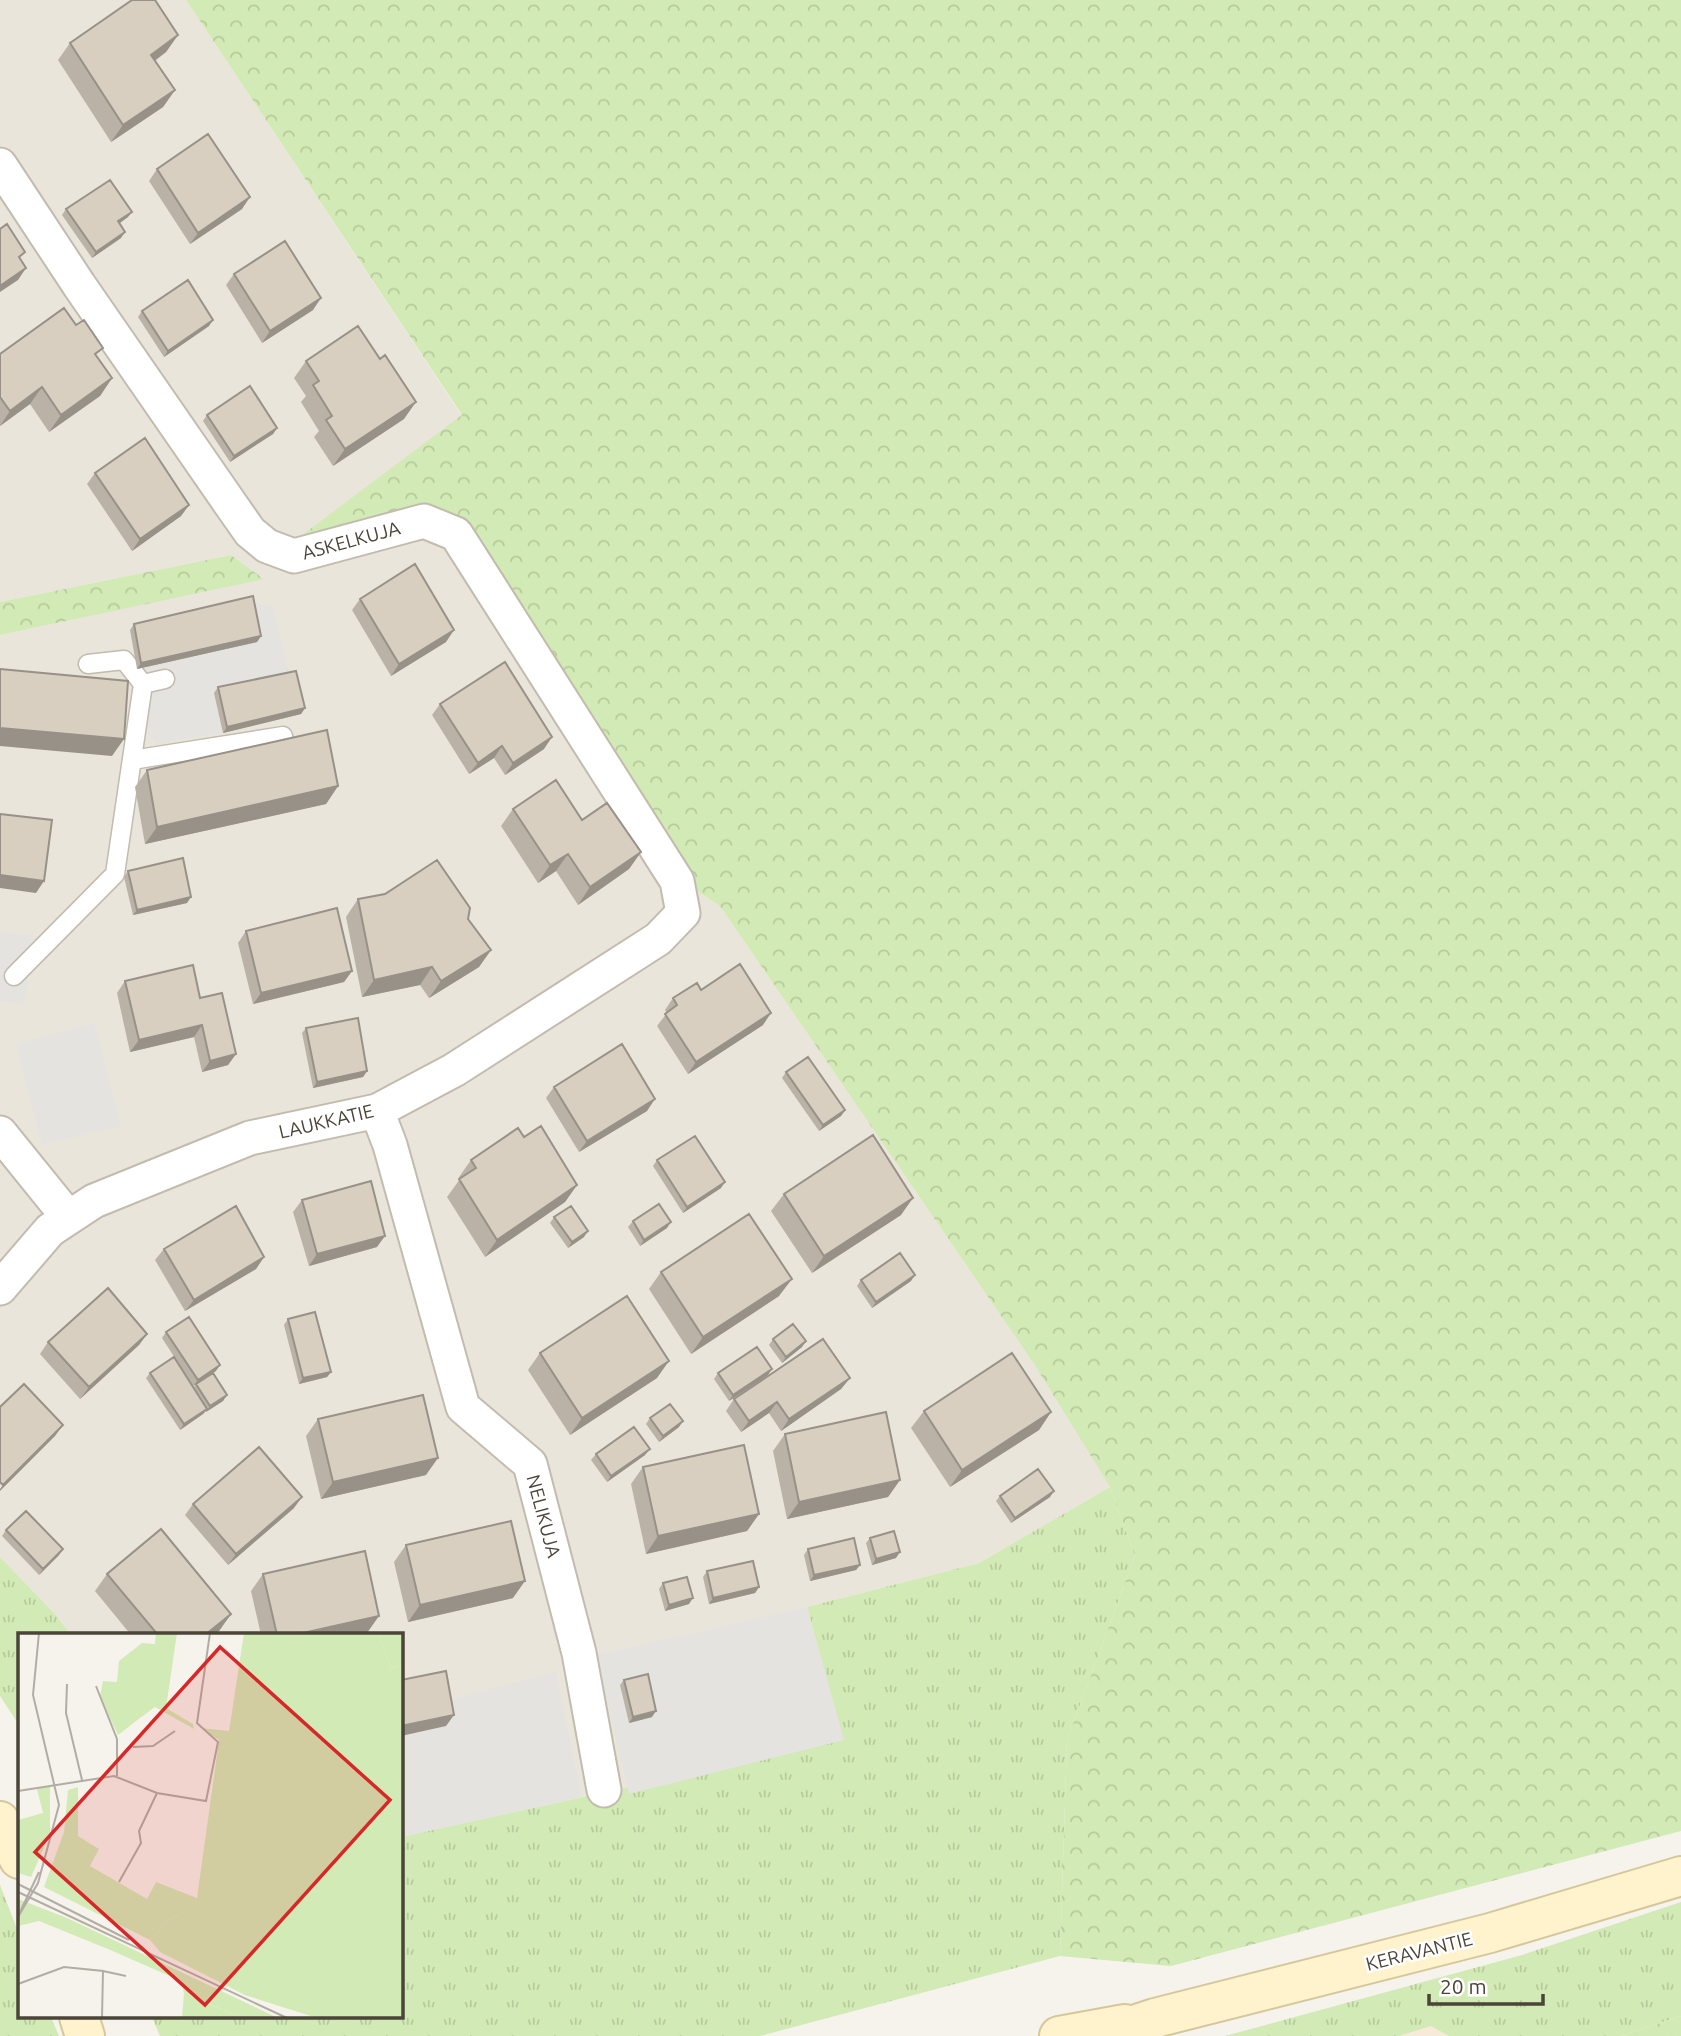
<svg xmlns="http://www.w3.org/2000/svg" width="1681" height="2036" viewBox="0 0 1681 2036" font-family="Ubuntu,sans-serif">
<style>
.residential{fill:#eae5da}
.commercial{fill:#f7ead8}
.grass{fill:url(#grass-tufts)}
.forest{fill:url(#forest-crowns)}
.parking{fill:#e5e3e0}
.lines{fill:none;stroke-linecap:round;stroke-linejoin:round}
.lane-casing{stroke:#c2bbae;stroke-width:21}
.street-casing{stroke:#c2bbae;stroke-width:37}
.secondary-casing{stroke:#d6c79b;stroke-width:42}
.lane{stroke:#fff;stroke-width:18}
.street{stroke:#fff;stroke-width:33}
.secondary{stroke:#fff3cd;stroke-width:38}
.wall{fill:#bab2a6}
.shaded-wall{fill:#979187}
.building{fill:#d8cfc1;stroke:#979187;stroke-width:2}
.labels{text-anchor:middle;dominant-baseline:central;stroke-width:5;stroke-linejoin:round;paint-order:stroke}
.street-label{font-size:19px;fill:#4b4439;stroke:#fff}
.inset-road{fill:none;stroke:#b2ada4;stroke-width:2}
.view{fill:#d62828;fill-opacity:0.15;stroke:#d62828;stroke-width:3.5}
.inset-edge{fill:none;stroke:#4b4439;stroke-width:3.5}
</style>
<defs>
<pattern id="grass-tufts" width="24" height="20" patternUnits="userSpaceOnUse" patternTransform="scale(1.75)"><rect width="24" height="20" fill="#d2eab5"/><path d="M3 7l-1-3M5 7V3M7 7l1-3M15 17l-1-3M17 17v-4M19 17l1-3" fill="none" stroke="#b6ca9c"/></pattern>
<pattern id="forest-crowns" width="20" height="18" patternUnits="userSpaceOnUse" patternTransform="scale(1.75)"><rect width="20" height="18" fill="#d2eab5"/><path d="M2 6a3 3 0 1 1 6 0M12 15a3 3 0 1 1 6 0" fill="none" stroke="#b6ca9c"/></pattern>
</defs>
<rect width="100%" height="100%" fill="#f6f3ec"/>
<path class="residential" d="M0,0h186l276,416 -164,122 148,-24 234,366 40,26 314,458 76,123 -131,76 -172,44 37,133 -443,97v-202h-330l-16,-21 -55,-57v-922l263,-57 -32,-23 -231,47z"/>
<path class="commercial" d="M1431,2025l18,11h-50z"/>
<path class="grass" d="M1110,1487l25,69 -68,184 -7,216 -300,80h-600l-8,-19h249v-180l442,-97 -36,-133 172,-44z
M0,1557l55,57 16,21h-52v90l-19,-29z
M0,1885l19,49v83h32l8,19h-59z
M1681,1902v114l-60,20h-172l-18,-10 -32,10h-174l297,-81z"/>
<path class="forest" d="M186,0h1495v1831l-510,135 -111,-10 7,-216 68,-184 -25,-69 -76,-123 -314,-458 -40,-26 -234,-366 -148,24 164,-123z
M231,555l33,24 -264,56v-33z
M1681,2016v20h-60z"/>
<path class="parking" d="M249,602l23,4 29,108 -78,19 -66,11 -9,-10 -18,-104z
M0,932l32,3 -7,69 -25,-2z
M94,1023l27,103 -79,19 -26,-101z
M807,1607l37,133 -215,54 -33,-139z
M556,1672l26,125 -181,40v-102l41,-33z"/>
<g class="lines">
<defs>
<path id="lane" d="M88,664l36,-4 19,24
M132,760l151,-24
M14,976l101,-102 28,-190 22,-5"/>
<path id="street" d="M0,165l79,120 150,217 21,30 17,14 27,10 130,-35 32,13 221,347 6,32 -25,26 -204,131 -77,41 -127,27 -156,63 -44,29 -50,58
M377,1111l13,34 73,262 67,57 49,189 25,137
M0,1133l68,84"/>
<path id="secondary" d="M0,1821l19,38
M79,2017l6,19
M1059,2036l66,-12
M1101,2036l54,-18 335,-85 191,-57"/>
</defs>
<use href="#lane" class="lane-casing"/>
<use href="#street" class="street-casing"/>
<use href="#secondary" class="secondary-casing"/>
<use href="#lane" class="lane"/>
<use href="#street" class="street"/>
<use href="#secondary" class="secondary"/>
</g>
<path class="wall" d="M178,35l-12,17 -11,9 20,29 -12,17 -52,35 -53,-82 12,-17z
M157,169l85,40 -52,35 -41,-63z
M66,209l62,8 -8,6 1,15 -29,20 -30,-43z
M234,274l79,36 -51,33 -36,-58z
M142,311l67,15 -45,31 -26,-40z
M0,354l97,3 15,21 -12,18 -51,36 -19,-28 -30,22z
M306,361l98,58 -71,47 -19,-29 5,-6 -18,-29 5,-6 -12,-18z
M207,415l70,13 -4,6 -43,28 -27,-41z
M95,473l94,32 -8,11 -49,35 -45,-67z
M360,599l86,43 -55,34 -39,-66z
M134,624l127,12 -4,6 -120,27 -7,-39z
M218,687l87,21 -4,6 -78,19 -9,-40z
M440,704l104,45 -39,26 -11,-17 -25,16 -37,-59z
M147,770l191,16 -12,18 -181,40 -10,-57z
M513,809l69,11 59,32 -12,17 -51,36 -22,-34 -18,12 -37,-57z
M128,871l59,32 -54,12 -9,-38z
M358,899l110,20 23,31 -12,17 -50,31 -9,-13 -58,12 -16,-80z
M246,931l106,40 -8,11 -91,22 -15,-61z
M125,981l75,17 36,56 -8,11 -26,7 -8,-35 -64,15 -13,-59z
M701,990l62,35 -75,49 -31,-48 10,-13 -2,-3 8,-12z
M306,1028l61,43 -4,6 -50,11 -11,-55z
M786,1072l59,38 -4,6 -22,15 -37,-53z
M554,1087l93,24 -68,41 -33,-54z
M524,1137l53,48 -12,17 -80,55 -38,-60 13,-18 -1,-2 12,-17z
M657,1160l64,28 -38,25 -30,-47z
M784,1194l117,21 -89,58 -41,-62z
M302,1200l75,47 -68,19 -16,-54z
M554,1217l30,20 -16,11 -18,-25z
M633,1221l34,7 -27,18 -12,-19z
M164,1249l100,8 -8,12 -71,42 -30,-51z
M661,1272l118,24 -88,58 -42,-65z
M861,1280l50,1 -39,27 -15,-22z
M288,1319l43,53 -4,5 -28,7 -15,-59z
M166,1332l50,39 -9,6 20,18 -4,6 -17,11v-1l-3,3 -23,16 -34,-52 4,-5 44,14 2,-3 -3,2 -31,-48z
M147,1334l-8,11 -59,54 -40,-45 8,-12z
M773,1339l29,8 -20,16 -13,-18z
M540,1353l117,25 -87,57 -42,-65z
M718,1373l50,2 -39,26 -15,-22z
M850,1378l-9,11 -60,42 -12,-18 -28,19 -15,-21 8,-12z
M924,1411l127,1 -12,18 -89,57 -39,-59z
M650,1418l29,9 -20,15 -13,-18z
M318,1419l108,56 -105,24 -15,-63z
M785,1434l115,46 -12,17 -101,22 -14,-68z
M596,1454l49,1 -38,27 -16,-22z
M643,1467l116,47 -12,17 -101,23 -15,-70z
M1000,1496l50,1 -39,26 -15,-22z
M193,1504l101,4 -66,57 -43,-50z
M6,1530l53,25 -20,20 -37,-39z
M870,1538l26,20 -24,7 -6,-22z
M406,1545l107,53 -105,24 -14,-60z
M808,1549l52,16 -4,5 -46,11 -6,-26z
M707,1571l52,16 -4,6 -46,11 -6,-27z
M107,1574l124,40 -12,17 -5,4h-83l-36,-44z
M263,1574l104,59 -10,2h-96l-10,-44z
M663,1583l26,21 -24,7 -6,-22z
M624,1680l28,37 -23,6 -9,-38z"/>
<path class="shaded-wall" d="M178,35l-12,17 -27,20 12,-17z
M175,90l-12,17 -52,35 12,-17z
M250,197l-8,12 -52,35 8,-11z
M132,212l-4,5 -14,10 4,-6z
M125,232l-4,6 -29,20 4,-6z
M26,268l-8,12 -18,12v-6z
M321,298l-8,12 -51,33 8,-12z
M213,320l-4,6 -45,31 4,-6z
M112,378l-12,18 -51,36 12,-17z
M42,387l-12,17 -30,22 10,-15z
M416,402l-12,17 -71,47 12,-17z
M277,428l-4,6 -43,28 4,-6z
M189,505l-8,11 -49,35 8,-12z
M454,630l-8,12 -55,34 8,-12z
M261,636l-4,6 -120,27 4,-6z
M305,708l-4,6 -78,19 4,-6z
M0,728l124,11 -12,17 -112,-10z
M552,737l-8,12 -39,26 8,-12z
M502,746l-8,12 -25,16 9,-11z
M338,786l-12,18 -181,40 12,-17z
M641,852l-12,17 -51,36 12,-18z
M568,854l-12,17 -18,12 12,-18z
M0,875l44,6 -8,12 -36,-5z
M191,897l-4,6 -54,12 4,-5z
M491,950l-12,17 -50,31 12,-17z
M432,967l-12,18 -58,12 12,-17z
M352,971l-8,11 -91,22 8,-11z
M771,1013l-8,12 -75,49 8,-12z
M202,1025l-8,12 -64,15 9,-12z
M236,1054l-8,11 -26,7 8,-11z
M367,1071l-4,6 -50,11 4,-6z
M655,1099l-8,12 -68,41 8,-11z
M845,1110l-4,6 -22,15 4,-6z
M725,1182l-4,6 -38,25 4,-6z
M577,1185l-12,17 -80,55 12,-17z
M913,1198l-12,17 -89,58 12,-17z
M671,1222l-4,6 -27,18 4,-6z
M588,1231l-4,6 -16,11 4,-6z
M385,1236l-8,11 -68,19 8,-12z
M264,1257l-8,12 -71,42 9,-11z
M915,1275l-4,6 -39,27 4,-6z
M792,1279l-13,17 -88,58 12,-17z
M147,1334l-8,11 -59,54 9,-12z
M806,1341l-4,6 -20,16 4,-6z
M669,1361l-12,17 -87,57 12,-17z
M220,1365l-4,6 -23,15 5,-6z
M772,1369l-4,6 -39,26 4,-6z
M331,1372l-4,5 -28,7 4,-6z
M850,1378l-9,11 -60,42 8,-12z
M227,1395l-4,6 -17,11 4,-6z
M777,1402l-8,11 -28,19 8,-11z
M207,1409l-4,5 -23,16 4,-6z
M1051,1412l-12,18 -89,57 12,-17z
M683,1421l-4,6 -20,15 4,-6z
M63,1425l-8,11 -55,55v-2l3,-4z
M650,1449l-5,6 -38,27 4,-6z
M438,1458l-12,17 -105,24 12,-17z
M900,1480l-12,17 -101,22 12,-17z
M1054,1491l-4,6 -39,26 4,-5z
M302,1497l-8,11 -66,57 8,-11z
M759,1514l-12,17 -101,23 12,-18z
M63,1549l-4,6 -20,20 4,-6z
M900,1552l-4,6 -24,7 4,-6z
M860,1565l-4,5 -46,11 4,-6z
M525,1581l-12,17 -105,24 12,-17z
M759,1587l-4,6 -46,11 4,-6z
M693,1598l-4,6 -24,7 4,-6z
M231,1614l-12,17 -5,4h-9z
M379,1616l-12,17 -10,2h-63z
M656,1711l-4,6 -23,6 4,-6z
M454,1715l-8,11 -45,10v-10z"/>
<path class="building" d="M132,0h23l23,35 -27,20 24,35 -52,35 -53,-82z
M208,134l42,63 -52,36 -41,-64z
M110,180l22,32 -14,9 7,11 -29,20 -30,-43z
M7,224l18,28 -6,5 7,11 -26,18v-57z
M285,241l36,57 -51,33 -36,-57z
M188,280l25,40 -45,31 -26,-40z
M64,308l12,17 8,-5 19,28 -8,6 17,24 -51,37 -19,-28 -32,24 -10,-14v-43z
M358,326l22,33 5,-4 31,47 -71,47 -19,-29 6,-4 -19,-31 6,-4 -13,-20z
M250,386l27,42 -43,28 -27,-41z
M145,438l44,67 -49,34 -45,-66z
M415,564l39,66 -55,34 -39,-65z
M253,596l8,40 -120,27 -7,-39z
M505,662l47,75 -39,26 -11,-17 -24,17 -38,-59z
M0,669l128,12 -4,58 -124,-11z
M296,671l9,37 -78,19 -9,-40z
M327,730l11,56 -181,41 -10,-57z
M556,780l26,40 25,-17 34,49 -51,35 -22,-33 -18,11 -37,-56z
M0,814l52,6 -8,61 -44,-6z
M183,858l8,39 -54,13 -9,-39z
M437,860l33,48 -2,11 23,31 -50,31 -9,-14 -58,13 -16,-81 27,-5z
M337,908l15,63 -91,22 -15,-62z
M740,964l31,49 -75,49 -31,-48 12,-9 -4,-7 24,-15 4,7z
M193,965l7,33 22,-5 14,61 -26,7 -8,-36 -63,15 -14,-59z
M358,1018l9,53 -50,11 -11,-54z
M622,1044l33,55 -68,42 -33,-54z
M808,1057l37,53 -22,15 -37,-53z
M541,1126l36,59 -80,55 -38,-61 17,-11 -5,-8 47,-32 6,9z
M873,1135l40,63 -89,58 -40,-62z
M695,1136l30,46 -38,25 -30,-47z
M371,1181l14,55 -68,18 -15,-54z
M659,1204l12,18 -27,18 -11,-19z
M236,1206l28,51 -70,43 -30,-51z
M571,1206l17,25 -16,11 -18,-25z
M749,1214l43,65 -89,58 -42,-65z
M900,1253l15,22 -39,27 -15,-22z
M108,1288l39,46 -58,53 -41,-45z
M627,1296l42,65 -87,57 -42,-65z
M315,1312l16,60 -28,6 -15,-59z
M189,1317l31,48 -22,15 -32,-48z
M793,1324l13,17 -20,16 -13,-18z
M823,1339l27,39 -61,41 -12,-17 -28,19 -15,-22z
M757,1347l15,22 -39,26 -15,-22z
M1012,1353l39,59 -89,58 -38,-59z
M174,1357l33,52 -23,15 -34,-51z
M213,1373l14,22 -17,11 -14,-22z
M24,1384l39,41 -60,60 -3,-3v-75z
M423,1395l15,63 -105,24 -15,-63z
M670,1404l13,17 -20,15 -13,-18z
M886,1412l14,68 -101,22 -14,-68z
M634,1427l16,22 -39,27 -15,-22z
M744,1445l15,69 -101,22 -15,-69z
M259,1447l43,50 -66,57 -43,-50z
M1038,1469l16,22 -39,27 -15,-22z
M26,1511l37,38 -20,20 -37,-39z
M511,1521l14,60 -105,24 -14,-60z
M161,1529l70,85 -26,21h-47l-51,-61z
M894,1531l6,21 -24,7 -6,-21z
M854,1538l6,27 -46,10 -6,-26z
M365,1551l14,65 -85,19h-17l-14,-61z
M753,1561l6,26 -46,11 -6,-27z
M687,1577l6,21 -24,7 -6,-22z
M446,1671l8,44 -53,11v-46z
M648,1674l8,37 -23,6 -9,-37z"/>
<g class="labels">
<g class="street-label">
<text transform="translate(351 540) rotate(-15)">ASKELKUJA</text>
<text transform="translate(326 1121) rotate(-13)">LAUKKATIE</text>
<text transform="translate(544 1516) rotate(75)">NELIKUJA</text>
<text transform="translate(1419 1951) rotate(-14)">KERAVANTIE</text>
</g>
</g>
<g transform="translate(18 1633)">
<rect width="385" height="385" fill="#f6f3ec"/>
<path d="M360,0h25v32l-12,3zM85,48l14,1v9l23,27 -22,17 -18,-38zM32,153v48l-19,43 -13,-4v-53l25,-7 -6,-24zM60,154v49l21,13 -9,17 57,33 9,-17 41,16 -3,9 -24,12 -20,21 -106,-53 20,-55 4,-42zM0,266l49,19 211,100h-36l-58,-25 -3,-12 -73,-32 -69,-28 -21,5z" fill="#d2eab5"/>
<path d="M138,0h21l-11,75 27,16 1,5 -39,-22 -15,11 -24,-27 3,-30 23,-18 13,1zM226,0h134l13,35 12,-3v353h-86l-72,-23 -85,-43 -10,-12 20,-21 23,-12 4,-9 22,-158 -18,-12 28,3zM166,360l32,14 26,11h-60z" fill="#d2eab5"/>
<path class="inset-road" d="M49,51l-1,29 16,67M78,53l21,53v37M115,114l20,-1 22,-15M0,158l96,-15 43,17 49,8 12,-59 -21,-19 13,-90M101,249l22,-39 -2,-12 18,-38M0,251l111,56M0,259l269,126M2,279l19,-40M0,284l20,-34 21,-78 -26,-110 6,-62M85,338l23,5M0,351l46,-17 39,4 -1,47"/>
<path class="view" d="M202,14l170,153 -185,205 -170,-153z"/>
<rect width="385" height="385" class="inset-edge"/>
</g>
<path d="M1429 1994v10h114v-10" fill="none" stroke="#4b4439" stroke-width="3.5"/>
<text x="1440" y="1994" font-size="21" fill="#4b4439" stroke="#ffffff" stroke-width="5" paint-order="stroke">20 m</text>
</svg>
